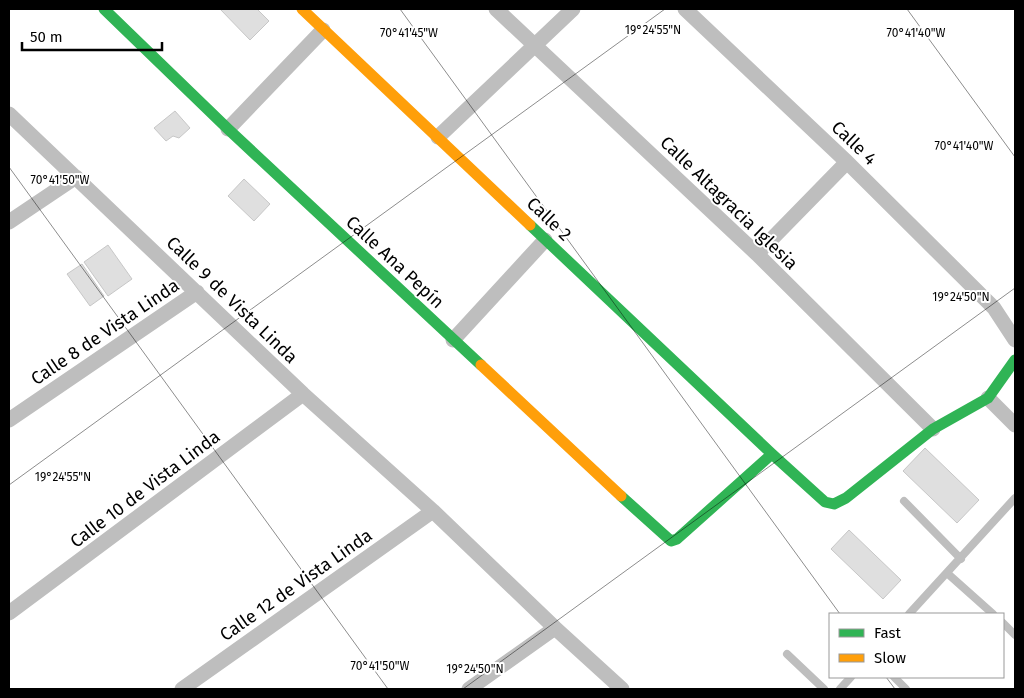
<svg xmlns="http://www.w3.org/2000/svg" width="1024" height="698" viewBox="0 0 1024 698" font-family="'Fira Sans',sans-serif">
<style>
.building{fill:#dfdfdf;stroke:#c7c7c7}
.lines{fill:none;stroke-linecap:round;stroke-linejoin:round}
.lane{stroke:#bebebe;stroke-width:8}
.street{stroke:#bebebe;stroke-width:15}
.fast{stroke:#30b455;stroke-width:11}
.slow{stroke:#ff9f0a;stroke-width:11}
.ticks{fill:none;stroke:#000;stroke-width:1;stroke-opacity:0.45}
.labels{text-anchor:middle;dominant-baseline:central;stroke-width:4;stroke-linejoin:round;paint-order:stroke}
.street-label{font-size:18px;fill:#000;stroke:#fff}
.ticks-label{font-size:12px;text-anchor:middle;fill:#000;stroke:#fff;stroke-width:4;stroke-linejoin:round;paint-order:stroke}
</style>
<rect width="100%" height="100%" fill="#fff"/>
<path class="building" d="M220,9h37l12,12 -19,19z
M175,111l15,17 -11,10 -6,-2 -7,5 -12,-13z
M244,179l26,25 -16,17 -26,-25z
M108,245l24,34 -24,17 -24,-34z
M82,264l22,32 -14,10 -23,-32z
M925,448l54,52 -22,23 -54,-52z
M849,530l52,50 -18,19 -52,-50z"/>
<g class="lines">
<path class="lane" d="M904,501l57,58
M947,573l46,41
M909,614l106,-116
M1003,623l12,12
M787,654l37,35
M894,677l12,12
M840,689l11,-12"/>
<path class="street" d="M496,9l261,245 176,175
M685,9l162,153 147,146 21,32
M9,114l294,280 130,117 122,117 67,61
M228,129l95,-99
M438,137l135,-128
M9,222l67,-45
M757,254l90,-92
M453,340l92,-100
M988,398l27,27
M9,420l188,-128
M9,613l294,-219
M182,689l251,-178
M469,689l86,-61"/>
<path class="fast" d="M104,9l124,120 253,236
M530,225l242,229 53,48 9,2 12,-6 87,-69 55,-31 27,-38
M621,496l50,45 6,-2 95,-85"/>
<path class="slow" d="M302,9l228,216
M481,365l140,131"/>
</g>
<path class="ticks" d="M400,9l440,605M907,9l108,148M9,167l379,522M9,485l656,-476M886,677l9,12M463,689l552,-401"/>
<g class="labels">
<g class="street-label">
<text transform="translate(854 143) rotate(44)">Calle 4</text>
<text transform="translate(729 203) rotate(44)">Calle Altagracia Iglesia</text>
<text transform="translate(549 219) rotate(44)">Calle 2</text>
<text transform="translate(395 262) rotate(43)">Calle Ana Pepín</text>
<text transform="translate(232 300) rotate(44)">Calle 9 de Vista Linda</text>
<text transform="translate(105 332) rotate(-34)">Calle 8 de Vista Linda</text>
<text transform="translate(145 489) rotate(-37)">Calle 10 de Vista Linda</text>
<text transform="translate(296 585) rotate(-35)">Calle 12 de Vista Linda</text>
</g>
</g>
<g class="ticks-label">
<text x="653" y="34">19°24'55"N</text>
<text x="409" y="37">70°41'45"W</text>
<text x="916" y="37">70°41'40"W</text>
<text x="964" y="150">70°41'40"W</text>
<text x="60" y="184">70°41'50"W</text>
<text x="961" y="301">19°24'50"N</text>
<text x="63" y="481">19°24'55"N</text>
<text x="380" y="670">70°41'50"W</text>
<text x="475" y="673">19°24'50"N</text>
</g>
<rect width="1024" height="698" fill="none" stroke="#000000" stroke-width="20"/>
<rect x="829" y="613" width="175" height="65" fill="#ffffff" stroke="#999999"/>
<rect x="839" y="629" width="25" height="8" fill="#30b455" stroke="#999999"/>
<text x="874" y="638" font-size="15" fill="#000000">Fast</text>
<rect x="839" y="654" width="25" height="8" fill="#ff9f0a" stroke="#999999"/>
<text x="874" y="663" font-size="15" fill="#000000">Slow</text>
<path d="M22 42v8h140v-8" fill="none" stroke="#000000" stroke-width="2.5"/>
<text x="30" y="42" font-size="15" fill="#000000" stroke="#ffffff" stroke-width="4" paint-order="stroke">50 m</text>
</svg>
